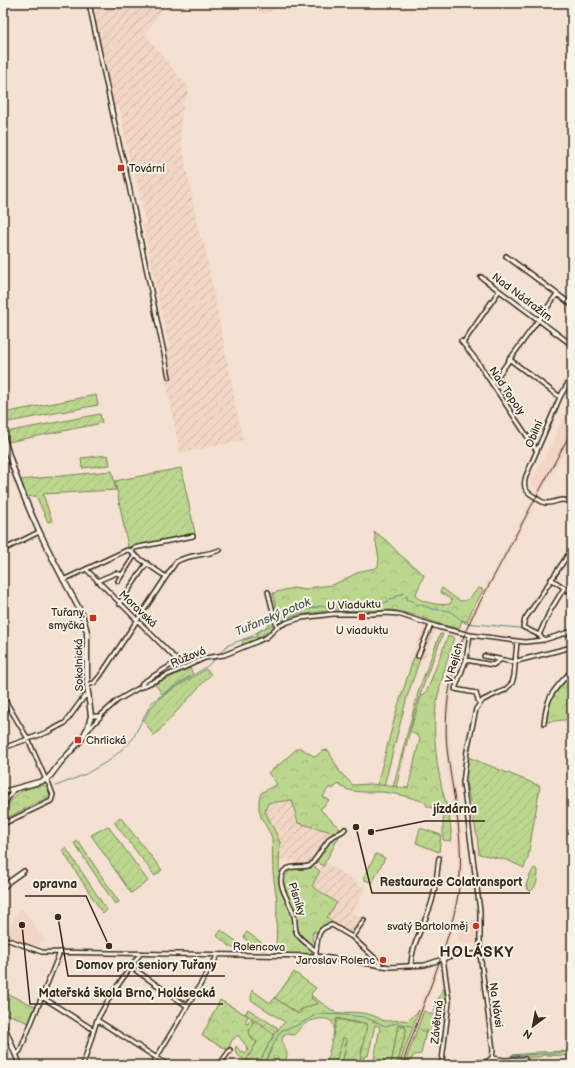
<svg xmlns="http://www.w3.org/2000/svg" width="575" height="1068" viewBox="0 0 575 1068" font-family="'Balsamiq Sans',sans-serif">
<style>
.built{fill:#f2d5c3}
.industrial{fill:url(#industrial-furrows)}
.grass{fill:url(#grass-tufts);stroke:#7b8056}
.forest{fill:url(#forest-crowns);stroke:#7b8056}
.garden{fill:url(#garden-furrows);stroke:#7b8056}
.pitch{fill:#bbd78e;stroke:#7b8056}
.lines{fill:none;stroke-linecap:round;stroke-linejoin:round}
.stream{stroke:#608989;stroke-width:1}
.minor-casing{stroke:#3b2a1e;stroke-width:6}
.major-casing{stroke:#3b2a1e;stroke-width:7}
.minor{stroke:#f7f3e8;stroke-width:3}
.major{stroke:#f7f3e8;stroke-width:4}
.rail{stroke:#3b2a1e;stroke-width:1}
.poi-dot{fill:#c8321e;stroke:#f7f3e8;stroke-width:1.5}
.labels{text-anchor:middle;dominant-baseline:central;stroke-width:4;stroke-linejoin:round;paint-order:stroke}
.poi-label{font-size:11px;fill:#3b2a1e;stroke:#f7f3e8;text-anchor:end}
.street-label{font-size:11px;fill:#3b2a1e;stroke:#f7f3e8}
.water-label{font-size:12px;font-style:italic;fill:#4d5953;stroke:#f7f3e8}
.district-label{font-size:15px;font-weight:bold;letter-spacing:1px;fill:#3b2a1e;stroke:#f7f3e8}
.leader{fill:none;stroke:#3b2a1e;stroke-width:1.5}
.callout-dot{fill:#3b2a1e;stroke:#f7f3e8;stroke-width:1.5}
.callout-label{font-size:12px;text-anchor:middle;font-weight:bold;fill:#3b2a1e;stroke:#f7f3e8;stroke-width:4;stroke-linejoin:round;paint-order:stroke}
</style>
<defs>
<pattern id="industrial-furrows" width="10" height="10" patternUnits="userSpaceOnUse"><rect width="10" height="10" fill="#f2d5c3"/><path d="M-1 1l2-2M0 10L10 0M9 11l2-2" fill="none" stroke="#d0b7a7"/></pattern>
<pattern id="grass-tufts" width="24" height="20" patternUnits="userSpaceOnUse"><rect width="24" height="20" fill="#bbd78e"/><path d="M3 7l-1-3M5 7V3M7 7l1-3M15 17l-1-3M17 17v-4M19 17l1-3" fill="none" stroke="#a2b97a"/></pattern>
<pattern id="forest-crowns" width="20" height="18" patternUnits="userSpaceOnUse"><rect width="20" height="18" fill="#bbd78e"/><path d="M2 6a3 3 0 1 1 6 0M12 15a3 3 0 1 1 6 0" fill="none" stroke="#a2b97a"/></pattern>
<pattern id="garden-furrows" width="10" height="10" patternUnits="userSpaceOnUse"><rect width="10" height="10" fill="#bbd78e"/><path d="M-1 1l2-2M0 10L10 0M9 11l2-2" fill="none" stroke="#a2b97a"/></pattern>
</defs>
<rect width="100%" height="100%" fill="#f4e1d2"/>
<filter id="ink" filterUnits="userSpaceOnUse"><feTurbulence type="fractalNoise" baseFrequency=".025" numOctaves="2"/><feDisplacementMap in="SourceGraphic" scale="8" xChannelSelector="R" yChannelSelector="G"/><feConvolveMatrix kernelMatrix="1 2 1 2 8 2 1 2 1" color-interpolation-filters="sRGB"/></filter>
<g filter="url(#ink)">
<path class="built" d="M572,401v37l-34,61 -64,119 -11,27 -9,28 -4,30 -1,28 2,25 11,80 1,31 -3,29 -10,42 -36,102 -10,25h-5l47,-129 10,-41 2,-28 -1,-30 -10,-68 -3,-38 1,-29 7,-40 6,-19 12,-27 67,-126 -6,-6z
M22,908l23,32 -9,7 -30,-10 6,-17z
M465,920h12v5l-2,1 2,1v17h-9v2l-11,-5z"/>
<path class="industrial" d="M92,3h75l-22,31 35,44 10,10 -6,14 -3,17 -1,8 2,18 13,68 6,27 2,-1 40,201 -63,13 -20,-104 9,-2 -26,-122 3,-1 -12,-54 -4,-7 -11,-58 -6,2z
M248,3h40l-24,11z
M425,624l11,5 -12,31 -12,-5z
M292,800l6,23 38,10 -8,5 -18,26 -14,1 -3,-4 -13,-1 -1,-18 -14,-31 3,-8z
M325,862l41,27 -14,23 10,6 -11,16 -24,-16 10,-15 -25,-18z"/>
<path class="grass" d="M440,634h3l-16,41 -12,35 -19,77h-3l26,-98z
M414,657l6,2 -13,38 -23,89 -7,-1 20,-76z
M3,994l7,1 25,11 -6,17 -22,-9 -4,2z
M342,1038l5,1 -5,26h-7z"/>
<path class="forest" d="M374,531l14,11 12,13 24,20 -9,21c8,7 25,10 35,8l2,-4 -12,-8 2,-4c18,12 20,22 36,0l4,1 1,2 -11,19 -5,12 -5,-2 -3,9 -23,-6 -17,-7 -27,-6 -20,1 -39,-1 -34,5 -17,7 -27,18 -13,5 1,-5 15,-4 -2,-3 9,-5 8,-9 5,-2 -5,-24 20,-5 13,2 8,-3 19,-2 28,-14 15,-3 2,-2 1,-7z
M448,636l6,1c-7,25 -16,51 -19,77 -2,34 4,68 14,100l-22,-8 -2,-4c-13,-4 -36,-11 -49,-10 -12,0 -29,1 -38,-8l-5,5 -4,-2 -6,10 6,3 -4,5 -5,4 20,20 -4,4 -38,-10 -6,-23 -24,3 -3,8 15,31 -1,25 2,21 11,26 6,23 14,13v4l-36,-1 1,-52 -4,-28 -1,-36 -11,-20 -2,-8v-9l2,-7 16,-9 -9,-11 13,-10 18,-16 16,10 7,-6 6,-1 12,22 13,13 18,-1 37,4 12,-50 -10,-7 11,-34 5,-5 2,-4z
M572,673v46l-26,3 3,-21z
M43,785l4,2 3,9 -47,24v-4c12,-23 14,-26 40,-31z
M336,835l3,2 -16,29 -7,-5c5,-8 11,-21 20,-26z
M313,866l7,5 -8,15 25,17 -10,14 5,4 -1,2 -9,4 -4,6 -5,-1 -1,14 -14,-14 -3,-20 -10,-21 -2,-11 8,-11h16z
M534,868l4,2c0,8 -1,16 -7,21l-3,-1 -2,-4 3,-9z
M221,930l20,15v2l-3,2 -6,-1 -14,-11 -1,-1z
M247,932l19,14v4c-9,0 -20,-7 -22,-14z
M442,989h2l2,13 -2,15h-4l-5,17 6,4v3l-15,-10 -5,23 -7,1 -6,10h-4l20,-54 9,4z
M252,990l18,13 5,-5 23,16 3,-2 -1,-2 17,-7 -6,-5 1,-2 25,18c8,-3 29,-2 37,2 4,1 8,5 12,5 7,0 14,-2 22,0l11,-11 -20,55h-2l9,-34 -1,-5 -7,-1 -7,40h-18l7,-38 -5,-2 -7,31 -5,1 3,8h-7l8,-42 -13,-1 -17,-4 -4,21c0,-4 2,-11 0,-15 -4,-10 -25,-4 -31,2 -3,2 -5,8 -9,9 -3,0 -5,-2 -9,-1 -7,13 12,18 -3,31h-23l16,-31 11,-12 -34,-22z
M220,1000l28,16 -3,7 3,1 3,-5 3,2 -5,9 3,9 5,3 -11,19 -6,-4 -5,-5 1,-6 5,6 2,-1 2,2 3,-3 -2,-2 1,-1 -9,-12 -6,5 -4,10 -26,-14z
M572,1051v5l-28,-1 -5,2 -27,1 -1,-3 24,-2 3,-1z"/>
<path class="garden" d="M96,395l2,10 -95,18v-10z
M100,414l2,9 -94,19 -2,-10z
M108,455l2,10 -28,3 -1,-10z
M181,468l14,65 -67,14 -13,-66z
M112,471l4,19 -73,4 9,27 -4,1 -12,-26 -9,1 -7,-17z
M190,668l3,6 -31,20 -7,-10z
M206,669l5,5 -57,62 -10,-15 6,-13 9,-10z
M468,757l72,29 -12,71 -4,11 -17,-8 -28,-6 -2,-18 -12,-59z
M445,812l4,2 3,25 -1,2 -8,-1v-19z
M120,817l42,53 -7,6 -41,-54z
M108,826l40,55 -17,12 -40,-58z
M420,828l21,7 -2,17 -23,-9z
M78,841l41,61 -4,2 -41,-61z
M66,848l41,62 -4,4 -41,-64z
M294,972l22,16 -5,6 1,2 -1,2 7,5 -18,7 -3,3 -22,-15z
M248,1009l30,19 -3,4 -30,-18z
M337,1019l17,4 13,1 -8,41h-17l5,-26 -4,-1 -8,27h-9z
M254,1021l20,13 -16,31h-5l-7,-4 11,-19c-10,-7 -9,-11 -3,-21z
M398,1025l7,2 1,4 -9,34h-6z"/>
<path class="pitch" d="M376,854l9,4 -13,25 -9,-4z"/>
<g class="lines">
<path class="stream" d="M546,641l20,-5 6,1
M220,654l6,-8 26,-10 11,-7 42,-19 16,-4 49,-3 12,1 12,-6 5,-3 5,-2 2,2 2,5 5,1 2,3 10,2 7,3 18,2 15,12 54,5 14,6 5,5
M56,786l30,-12 24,-14 22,-20 19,-37 8,-6 47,-30 12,-10
M420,1029l21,13
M511,1056l61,-4
M264,1065l14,-30 4,-5 14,-4 21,-12 27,1 20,2 21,9 12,-3 14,3"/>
<defs>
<path id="minor" d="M89,3l31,145 4,14 45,215
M506,256l66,49
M481,277l91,68
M461,341l16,20 60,90
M463,343l36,-52
M509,359l51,38
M572,376l-12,21 -34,79c-4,11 0,16 9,21 4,3 7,6 12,6 11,0 13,-7 25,0
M492,384l65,-90
M3,550l36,-18
M132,551l2,-3 59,-12
M86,569l92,92 -36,22 -1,4
M551,579l21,14
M63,580l64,-30 5,1 1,3 33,23
M97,581l19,-8 6,2
M118,581l17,-26
M268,592l9,35
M119,604l28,-41
M470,635l-4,25 -11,29 21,4 3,10
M539,635l11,-24 14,-23
M544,640l-5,-5 -16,-8 2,-8 47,-70
M418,656l13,-31
M484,656l29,6 59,-15
M466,660l27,5 7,-5
M87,685l7,-2 6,-7 76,-114c12,-8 30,-6 44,-12
M3,697l25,42 18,41 3,4 4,11 -2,6 -48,23
M91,716h9l18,-16 19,-11 68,-31 19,-3 32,-13 11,-5 10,-10 11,-5 13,-4 32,-4h38l16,-1 11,1 40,13 32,8 55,7 19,-2 28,-9
M544,723c3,-29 10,-33 28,-53
M86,732l14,-15
M3,748l45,-16 17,-9 19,-26 5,-2
M3,806l11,-17
M3,888l7,-7 14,-10
M352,937l12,-17
M3,938l39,14 274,4 74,11 35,-2 32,-11h23
M316,951c2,-14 1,-23 16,-26l20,12 26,24 2,2 -1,3
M316,956v-5c-6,-5 -15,-11 -19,-17 -3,-6 -1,-15 -4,-22 -4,-12 -18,-29 -9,-41 6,-7 20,-2 27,-6l19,-27 13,-7 2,-2
M411,966c0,-22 15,-44 21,-65 4,-14 5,-29 7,-43
M131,967l56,39
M42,997l52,33
M97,1020l71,45
M16,1055l4,-4 40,-99
M492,1058l1,-8 -13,-96v-43l-17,-128 4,-32 9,-42 7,-9 22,-10 7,-7 2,-7 3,-35
M492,1058l12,2 21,-1 1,6
M513,1059l6,6
M83,1065l14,-45 14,-25 29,-41
M152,1065l66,-110
M219,1065l11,-15
M442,1065v-4l7,-59 -6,-44
M444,1065l5,-2 37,-1 6,-4"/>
<path id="major" d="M3,435c17,64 48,122 79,179l5,18v53l4,31 -3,11 -6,12 -22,24 -9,12 -5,5 -43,12
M3,1024l17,41"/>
</defs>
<use href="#minor" class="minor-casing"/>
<use href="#major" class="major-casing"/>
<use href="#minor" class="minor"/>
<use href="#major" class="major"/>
<path class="rail" d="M402,1065c10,-28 20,-57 31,-85 12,-35 25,-68 27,-105 3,-43 -8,-84 -13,-126 -4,-46 6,-91 25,-132l100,-187"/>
</g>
</g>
<g class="poi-dot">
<rect x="117" y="164" width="8" height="8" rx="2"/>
<rect x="358" y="613" width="8" height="8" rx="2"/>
<rect x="89" y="614" width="8" height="8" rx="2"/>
<rect x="74" y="736" width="8" height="8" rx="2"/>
<circle cx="476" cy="926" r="4"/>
<circle cx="383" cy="960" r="4"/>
</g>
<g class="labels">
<g class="poi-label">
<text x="129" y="168" text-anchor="start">Tovární</text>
<text x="85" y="612">Tuřany,<tspan x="85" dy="13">smyčka</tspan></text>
<text x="362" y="630" text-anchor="middle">U viaduktu</text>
<text x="86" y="740" text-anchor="start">Chrlická</text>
<text x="468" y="926">svatý Bartoloměj</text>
<text x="375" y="960">Jaroslav Rolenc</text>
</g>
<g class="street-label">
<text transform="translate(522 297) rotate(37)">Nad Nádražím</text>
<text transform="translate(507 391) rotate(56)">Nad Topoly</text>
<text transform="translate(534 434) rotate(-67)">Obilní</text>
<text transform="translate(354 605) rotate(-2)">U Viaduktu</text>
<text transform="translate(138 609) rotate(44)">Moravská</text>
<text transform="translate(188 657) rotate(-22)">Růžová</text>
<text transform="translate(454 663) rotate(-75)">V Rejích</text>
<text transform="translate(79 665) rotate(-91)">Sokolnická</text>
<text transform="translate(297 899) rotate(72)">Písníky</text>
<text transform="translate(259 947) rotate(1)">Rolencova</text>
<text transform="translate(496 1005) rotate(82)">Na Návsi</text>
<text transform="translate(437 1022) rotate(-84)">Závětrná</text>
</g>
<g class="water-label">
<text transform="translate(273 617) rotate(-23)">Tuřanský potok</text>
</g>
<g class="district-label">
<text x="477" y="952">HOLÁSKY</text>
</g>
</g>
<path class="leader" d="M371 832L425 821H485M356 827L372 893H530M109 946L86 896H25M58 917L68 976H225M22 925L30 1004H223"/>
<g class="callout-dot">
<circle cx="371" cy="832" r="4"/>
<circle cx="356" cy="827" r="4"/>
<circle cx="109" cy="946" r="4"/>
<circle cx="58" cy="917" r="4"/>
<circle cx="22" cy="925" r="4"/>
</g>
<g class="callout-label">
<text x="455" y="813">jízdárna</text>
<text x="451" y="886">Restaurace Colatransport</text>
<text x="55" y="888">opravna</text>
<text x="146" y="969">Domov pro seniory Tuřany</text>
<text x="127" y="997">Mateřská škola Brno, Holásecká</text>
</g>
<rect width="575" height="1068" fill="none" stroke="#f7f3e8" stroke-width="16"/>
<rect x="8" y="8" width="559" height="1052" fill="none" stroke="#3b2a1e" stroke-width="1.5" filter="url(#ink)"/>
<g transform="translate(533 1026) rotate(212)" stroke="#f7f3e8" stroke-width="3" paint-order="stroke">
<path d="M0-3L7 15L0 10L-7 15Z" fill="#3b2a1e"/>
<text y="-6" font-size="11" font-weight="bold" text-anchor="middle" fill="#3b2a1e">N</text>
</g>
</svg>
